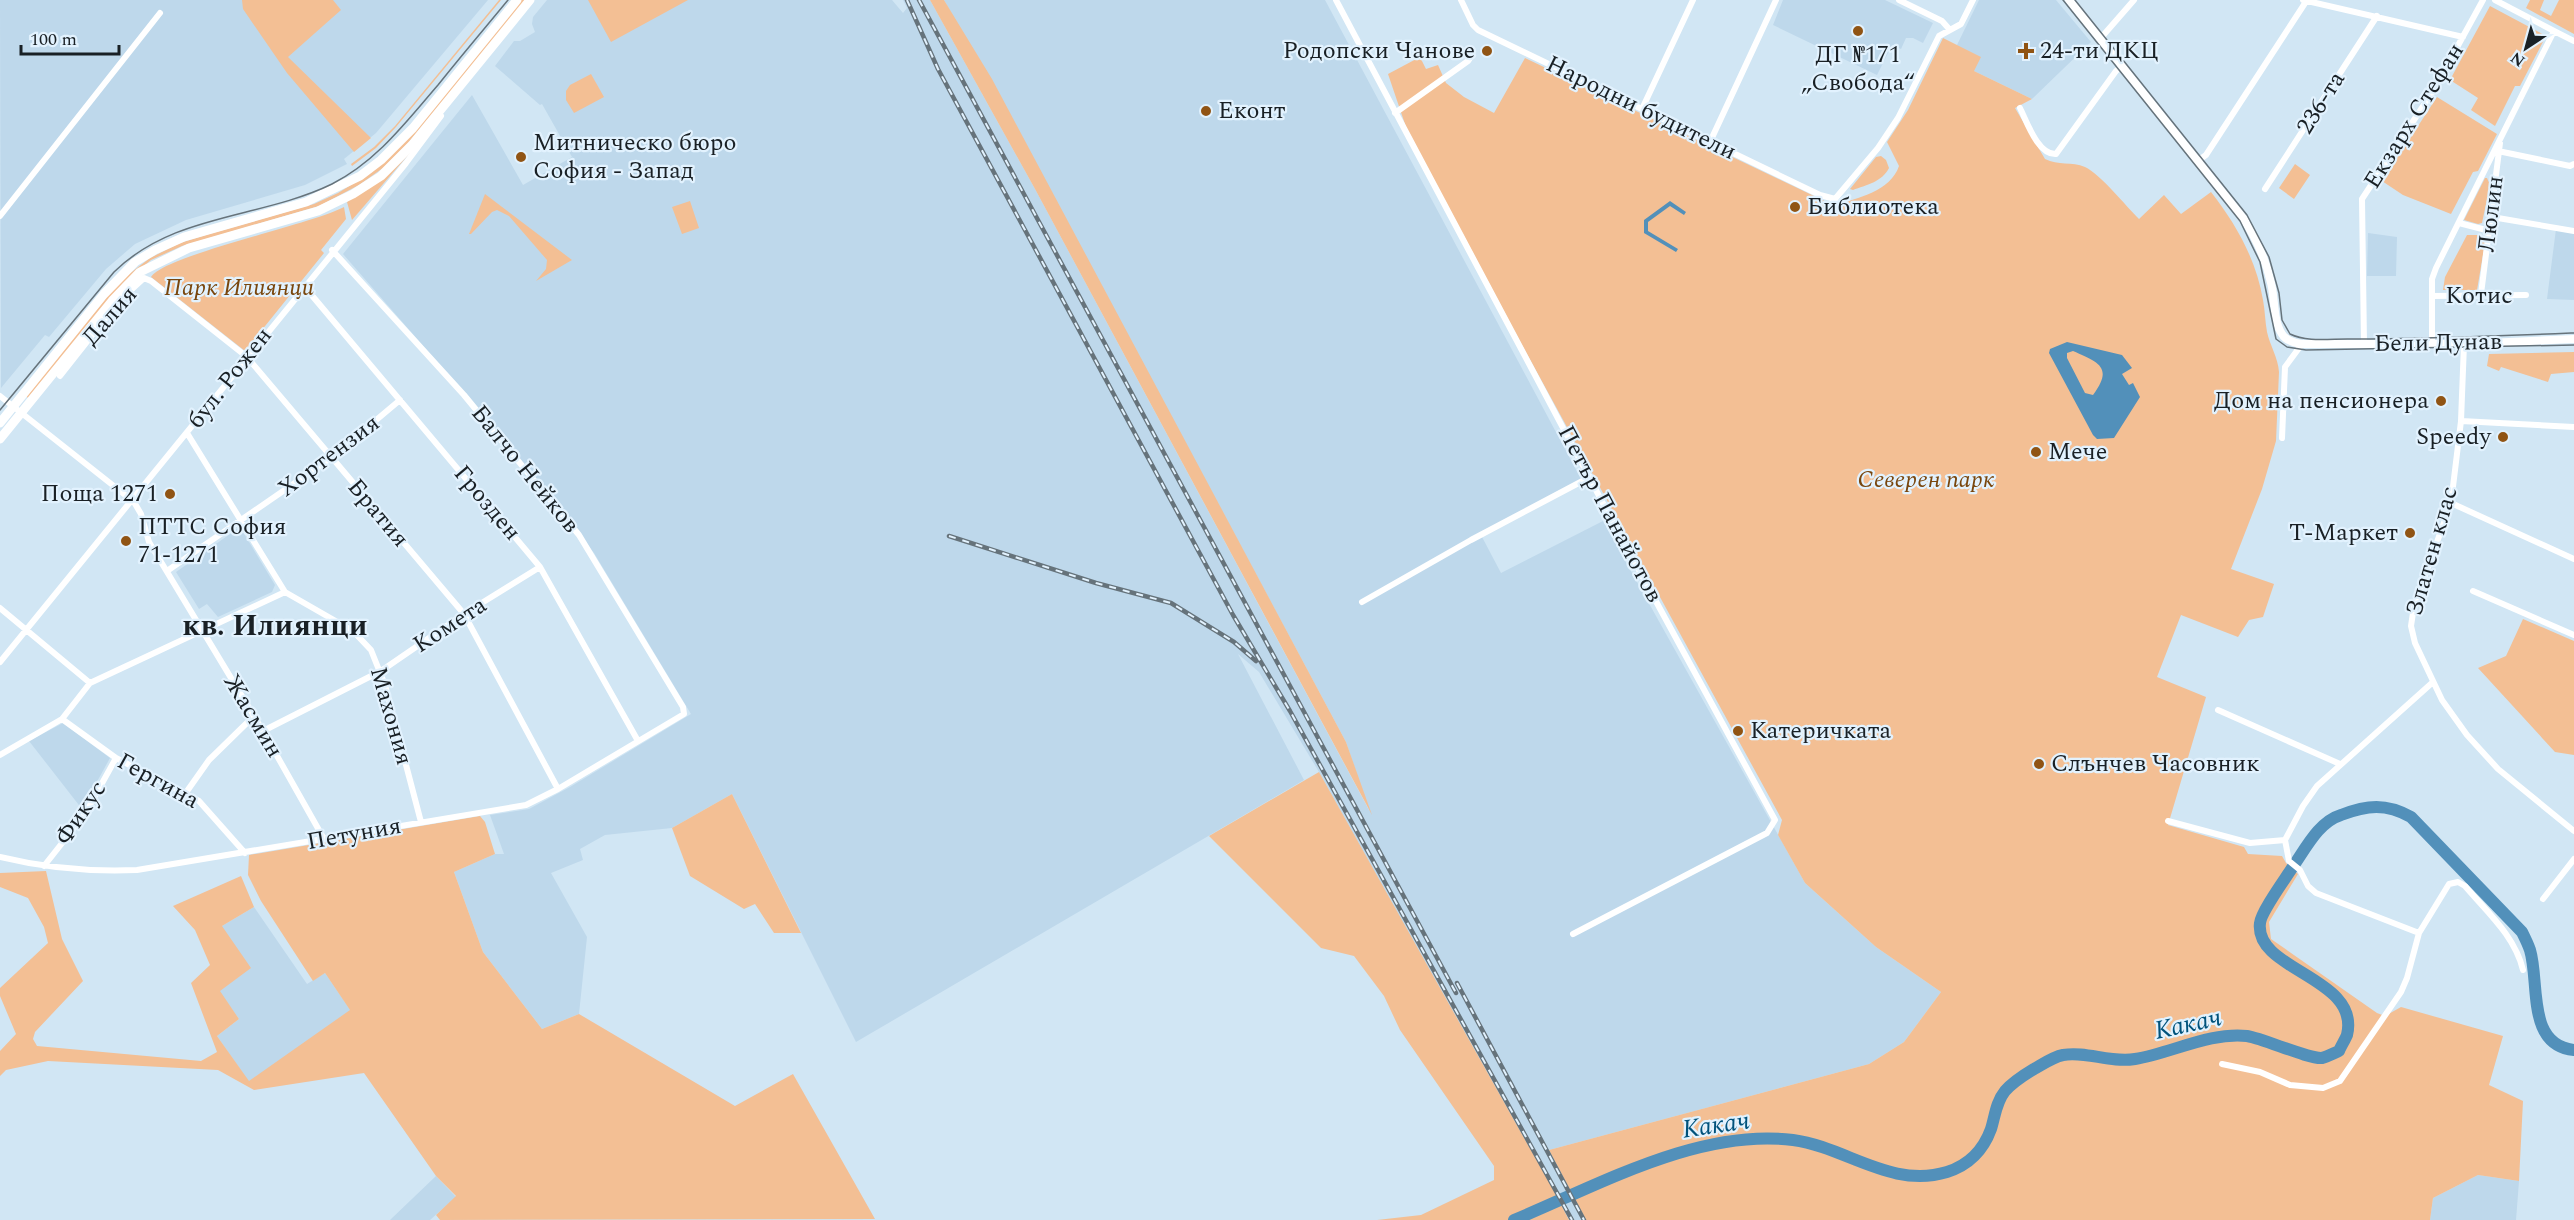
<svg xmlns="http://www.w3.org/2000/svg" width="2574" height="1220" viewBox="0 0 2574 1220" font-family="Spectral,serif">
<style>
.built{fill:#bed8eb}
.green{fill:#f3bf94}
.water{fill:#5290ba;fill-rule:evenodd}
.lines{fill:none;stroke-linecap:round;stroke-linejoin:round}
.river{stroke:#5290ba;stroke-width:12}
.street{stroke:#fff;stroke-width:6}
.secondary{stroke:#fff;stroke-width:8}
.primary{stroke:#fff;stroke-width:9}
.tram{stroke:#66737b;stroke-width:1.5}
.rail-casing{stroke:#66737b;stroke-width:4.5}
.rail{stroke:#e2f2fe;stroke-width:2;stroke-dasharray:7;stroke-linecap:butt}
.poi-dot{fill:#905414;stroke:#e2f2fe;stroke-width:2}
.labels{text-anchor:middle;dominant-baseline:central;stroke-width:4.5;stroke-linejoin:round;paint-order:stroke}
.poi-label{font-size:24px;fill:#192025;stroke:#e2f2fe;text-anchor:start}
.street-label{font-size:24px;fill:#192025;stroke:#e2f2fe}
.park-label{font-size:24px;font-style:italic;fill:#79460d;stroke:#e2f2fe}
.water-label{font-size:26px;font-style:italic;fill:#00527b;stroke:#e2f2fe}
.district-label{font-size:30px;font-weight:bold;fill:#192025;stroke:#e2f2fe}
</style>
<rect width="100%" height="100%" fill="#d1e6f4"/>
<path class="built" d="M0,0h488l-112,133 -32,26 3,5 -42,21 -119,35 -51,24 -29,25 -57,68 -4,-2 -44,53z
M547,0h345l11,13 4,-5 -4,-8h27l105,189 334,621 -23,-68 -191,-356 -211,-386h381l256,479 -100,56 20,38 102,-52 202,362 71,64 65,45 -37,50 -35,22 -320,86 37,70h-17l-250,-448 -60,-100 -21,-18 66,126 -448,262 -124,-248 -60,34 -67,7 -25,14 3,11 -32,13 36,64 -8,77 -37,15 -59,-77 -29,-80 41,-18h9l-14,-39 39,-6 41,-22 121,-73 -97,-161 -29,-38 -99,-120 -123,-141 129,-159 51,90 49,-28 -30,-53 -2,1 -45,-39 19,-25h6l15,-9 -3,-8 1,-7z
M1783,0h102l48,23 -10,20 -10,-5h-7l-5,11 -9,-4 -15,30 -104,-50z
M1979,0h77l35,42 -59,57 -58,-28 -17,-26z
M2556,229l18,3v68l-27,-1z
M2368,233l29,4 -1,39h-29z
M240,527l35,58 -3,7 -54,25 -11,-13 -8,5 -23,-37z
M63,723l47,35 -28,51 -53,-68z
M254,907l53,77 18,-11 26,38 -102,71 -32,-46 22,-17 -20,-28 3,-65z
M2478,1175l41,6 -3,39h-86l3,-22z
M436,1176l20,21 -26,23h-40z"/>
<path class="green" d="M242,0h91l8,10 -53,47 83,81 -17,14 -67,-79 -44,-64z
M499,0h2l-105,127 -20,21 -24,18 -1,-2 23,-17 21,-21z
M521,0h5l-118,143 -25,25 -24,17 -40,21 -137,40 -31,14 -28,23 -95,115 -2,-2 94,-115 30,-23 30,-15 26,-8 108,-31 24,-11 34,-21z
M588,0h100l-77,42z
M930,0h14l48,79 354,663 26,73 -337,-626z
M2530,0h14l-4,10 11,6 8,-16h15v34l-48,-26z
M2490,6l56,30 -26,50h-5l-20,40 -24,-16 7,-12 -28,-18z
M1943,38l38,19 -7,14 58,28 -17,9 30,51c13,7 27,2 40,8 15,7 41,39 54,52l25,-24 17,19 30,-22c25,32 45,67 52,108 2,10 2,21 4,32 3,14 11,25 12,40l-3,69 -14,48 -31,80 43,15 -11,33 -14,3 -11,17 -57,-22 -24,62 49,20 -38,128 76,22 4,7 34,2 4,7 12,11 -29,48 2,17 106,74 8,3 16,-9 102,29 -14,49 34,16 -4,80 -41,-6 -45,23 -3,22h-844l-37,-70 320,-86 35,-22 37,-50 -65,-45 -71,-64 -27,-48 4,-15 -266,-486 -110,-207 -18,-53 32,-17 6,12 12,-4 8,18 18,14 30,16 31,-55 310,148c23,-9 55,-14 64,-40l-12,-24 21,-32z
M591,74l13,23 -30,16 -8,-13v-9l4,-6z
M2437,97l60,37 -19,37 -5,1 -22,42 -48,-19 -21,-14z
M428,132l-76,88 -5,-18z
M1881,156l5,4 3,8c-7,14 -23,17 -36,22l-3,-1 26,-32z
M2295,164l15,11 -16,24 -15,-11z
M2485,178h2l3,7 -8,38 -4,1 -14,-4z
M485,194l87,66 -36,21 10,-12 1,-9 -38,-44 -12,-6 -5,2 -21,22h-2z
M690,201l9,27 -17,6 -10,-27z
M344,207l2,12 -25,31 3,3 -79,98 -94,-74c14,-22 159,-52 193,-70z
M2467,235h13l5,8 -8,47h-34l2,-13z
M2574,352v20l-23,2 -3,8 -47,-15 -2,4 -12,-5 2,-12z
M2523,619l51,22v114l-19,-3 -77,-84 28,-12z
M1319,772l232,414 18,34h-192l44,-5 73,-35v-14l-94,-136 -16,-34 -30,-40 -33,-8 -112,-112z
M732,794l69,139h-27l-19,-29 -11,5 -54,-33 -18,-48z
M480,816l5,6 10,32 -41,18 29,80 59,77 37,-15 156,92 58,-32 82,145 -435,1 -4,-5 20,-19 -20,-20 -72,-103 -110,17 -36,-20 -170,-9 -42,9 -6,6v-25l16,-17 -16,-38v-8l48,-45 -4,-16 -16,-29 -28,-11v-14l46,-2 16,68 21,42 -48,51 -2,7 4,7 164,15 16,-9 -26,-69 19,-18 -15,-35 -22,-24 68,-30 13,31 -32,19 29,42 -31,23 19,28 -22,17 32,45 101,-71 -25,-37 -12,8 -52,-80 -13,-26 1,-20z"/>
<path class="water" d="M1670,201l16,11 -2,3 -14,-9 -22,16v9l30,18 -2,3 -32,-19v-13z
M2067,342l55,13 10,13 -10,6 7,11 4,-2 7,14 -26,41 -17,1 -4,-4 -44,-82 1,-4zM2073,351c25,11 41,16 20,44l-8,-2 -18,-35v-5z"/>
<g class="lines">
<path class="river" d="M1514,1220c85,-35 185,-92 279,-80 53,7 98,49 154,32 22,-7 36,-21 44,-43 4,-13 5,-27 14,-38 8,-9 19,-16 29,-22 9,-5 19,-12 29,-14 24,-4 46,8 72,4 37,-6 74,-27 112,-23 18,3 61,23 75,22 5,-1 12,-5 17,-7 2,-5 6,-11 8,-16 14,-58 -93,-64 -87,-112 1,-11 25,-44 32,-55 13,-18 26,-46 49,-53 26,-10 45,-12 70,2l111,115c3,6 6,12 8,18 10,33 -4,95 44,100"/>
<path class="street" d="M1336,0l279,526 160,294 -8,13 -194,101
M1461,0l12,25 5,5 342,165 15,4 43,-51 20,-30 41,-82 22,-12 12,-24
M1899,0l43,21 8,9
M2303,0l160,37
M2495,0l59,31
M2100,39l34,-39
M2020,108c7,14 18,47 36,46l60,-83 6,-5
M1642,109l51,-109
M1395,113l73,-52 2,-3 -3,-6
M1710,142l66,-142
M2498,151l72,15 4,-2
M2199,160l7,-5 101,-155
M2265,189l112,-173
M0,216l160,-203
M2492,217l82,14
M2459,223l31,8
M304,286l236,281 98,174
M2481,294l19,-151
M2432,296l94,-1
M2364,344l-2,-145 71,-108 50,-91
M2432,344v-65l4,-11 118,-237 20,10
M2464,344l-3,77 -10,82 -37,103 -3,20 4,17 27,57 25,35 31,34 76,62
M60,376l60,-76 24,-22 7,3 96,76 217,257 94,175
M0,396l134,106 7,12 8,28 114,189 61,108
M2461,421l113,6
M187,433l98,159 68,39 18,19 14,35 36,137
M2282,438l3,-71 17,-23
M2451,503l123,56
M167,571l164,-113 69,-58
M2473,591l101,44
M1362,602l109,-62 119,-63
M0,608l90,75
M0,662l406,-499 35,-47
M2218,710l122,54
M62,719l54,39 83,43 46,52
M263,731l118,-60 83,-57 76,-47
M0,755l62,-36 28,-36 195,-91
M185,794l24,-34 45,-44
M2168,821l82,22 35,-3 18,-34 14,-20 116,-104
M2285,840l4,21 11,9 8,16 8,7 103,40
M0,857c45,11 90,15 137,13l389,-65 32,-16 126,-75 -1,-7 -104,-172 -115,-140 -132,-145
M44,866l41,-52 31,-56
M2543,899l31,-40
M2222,1064l38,8 30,13 33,3 17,-7 61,-89 6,-14 12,-45 30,-49 9,-2 7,4c22,26 50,50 58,84"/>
<path class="secondary" d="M2069,0l174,218c13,20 23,42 28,65 4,15 2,38 11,51 4,7 12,9 20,10h162l110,-5"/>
<path class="primary" d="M0,423l104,-129 31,-32 20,-12 29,-13 122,-35 54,-26 21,-16 32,-32 104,-128
M0,439l112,-138 28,-29 49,-24 129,-37 35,-17 28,-18 31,-31 118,-145"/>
<path class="tram" d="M2063,0l177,221 20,41 16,77 11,8 19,3 268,-5
M2075,0l172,215 22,42 10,36 3,27 8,14c18,9 44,4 63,5 74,0 147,-3 221,-6
M0,410l114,-138c60,-59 146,-53 218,-88 45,-23 74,-62 106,-99 23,-29 47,-57 70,-85"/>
<defs>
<path id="rail" d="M907,0l31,69 295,546 57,96 282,509
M919,0l537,993
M949,536l147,47 75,20 63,39 22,19
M1457,983l127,237"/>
</defs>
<use href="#rail" class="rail-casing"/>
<use href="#rail" class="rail"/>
</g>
<g class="poi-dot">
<circle cx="1858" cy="31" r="6"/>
<circle cx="1487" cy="51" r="6"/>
<path d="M2023 42h6v6h6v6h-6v6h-6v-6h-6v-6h6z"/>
<circle cx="1206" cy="111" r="6"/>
<circle cx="521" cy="157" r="6"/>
<circle cx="1795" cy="207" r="6"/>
<circle cx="2441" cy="401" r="6"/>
<circle cx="2503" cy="437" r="6"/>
<circle cx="2036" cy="452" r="6"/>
<circle cx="170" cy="494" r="6"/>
<circle cx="2410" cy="533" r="6"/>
<circle cx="126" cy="541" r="6"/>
<circle cx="1738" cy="731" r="6"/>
<circle cx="2039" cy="764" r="6"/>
</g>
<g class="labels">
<g class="poi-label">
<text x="1475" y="51" text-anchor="end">Родопски Чанове</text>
<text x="2040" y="51">24-ти ДКЦ</text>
<text x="1858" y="55" text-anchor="middle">ДГ №171<tspan x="1858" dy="28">„Свобода“</tspan></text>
<text x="1218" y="111">Еконт</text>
<text x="533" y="143">Митническо бюро<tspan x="533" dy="28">София - Запад</tspan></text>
<text x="1807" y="207">Библиотека</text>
<text x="2429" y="401" text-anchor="end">Дом на пенсионера</text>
<text x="2491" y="437" text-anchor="end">Speedy</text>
<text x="2048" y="452">Мече</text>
<text x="158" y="494" text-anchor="end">Поща 1271</text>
<text x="138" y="527">ПТТС София<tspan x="138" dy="28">71-1271</tspan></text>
<text x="2398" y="533" text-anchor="end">Т-Маркет</text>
<text x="1750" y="731">Катеричката</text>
<text x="2051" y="764">Слънчев Часовник</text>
</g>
<g class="street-label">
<text transform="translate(2321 103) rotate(-58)">236-та</text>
<text transform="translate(1641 108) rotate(26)">Народни будители</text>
<text transform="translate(2414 116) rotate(-58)">Екзарх Стефан</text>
<text transform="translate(2491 214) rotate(-83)">Люлин</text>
<text x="2479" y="296">Котис</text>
<text transform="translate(110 316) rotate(-49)">Далия</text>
<text transform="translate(2438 343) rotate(-1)">Бели Дунав</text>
<text transform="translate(230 378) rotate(-52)">бул. Рожен</text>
<text transform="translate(329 456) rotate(-37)">Хортензия</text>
<text transform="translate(525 469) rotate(51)">Балчо Нейков</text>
<text transform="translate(487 503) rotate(50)">Грозден</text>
<text transform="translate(378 513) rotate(50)">Братия</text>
<text transform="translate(1610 514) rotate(62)">Петър Панайотов</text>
<text transform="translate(2432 551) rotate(-74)">Златен клас</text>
<text transform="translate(450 625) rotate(-33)">Комета</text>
<text transform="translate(253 716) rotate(59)">Жасмин</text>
<text transform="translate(391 716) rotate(74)">Махония</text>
<text transform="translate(158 781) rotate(29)">Гергина</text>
<text transform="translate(81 813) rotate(-56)">Фикус</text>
<text transform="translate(354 834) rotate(-10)">Петуния</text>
</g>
<g class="park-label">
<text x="239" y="288">Парк Илиянци</text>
<text x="1926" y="480">Северен парк</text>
</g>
<g class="water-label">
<text transform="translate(2188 1024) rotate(-12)">Какач</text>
<text transform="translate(1716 1125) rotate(-8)">Какач</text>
</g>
<g class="district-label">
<text x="275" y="626">кв. Илиянци</text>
</g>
</g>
<g transform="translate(2526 48) rotate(216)" stroke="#e2f2fe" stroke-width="4.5" paint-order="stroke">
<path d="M0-4.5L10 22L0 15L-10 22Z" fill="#192025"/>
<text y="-9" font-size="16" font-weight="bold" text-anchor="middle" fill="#192025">N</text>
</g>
<path d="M21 45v9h98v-9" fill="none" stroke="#192025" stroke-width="3"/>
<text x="30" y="45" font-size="18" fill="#192025" stroke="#e2f2fe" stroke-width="4.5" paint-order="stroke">100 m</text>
</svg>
